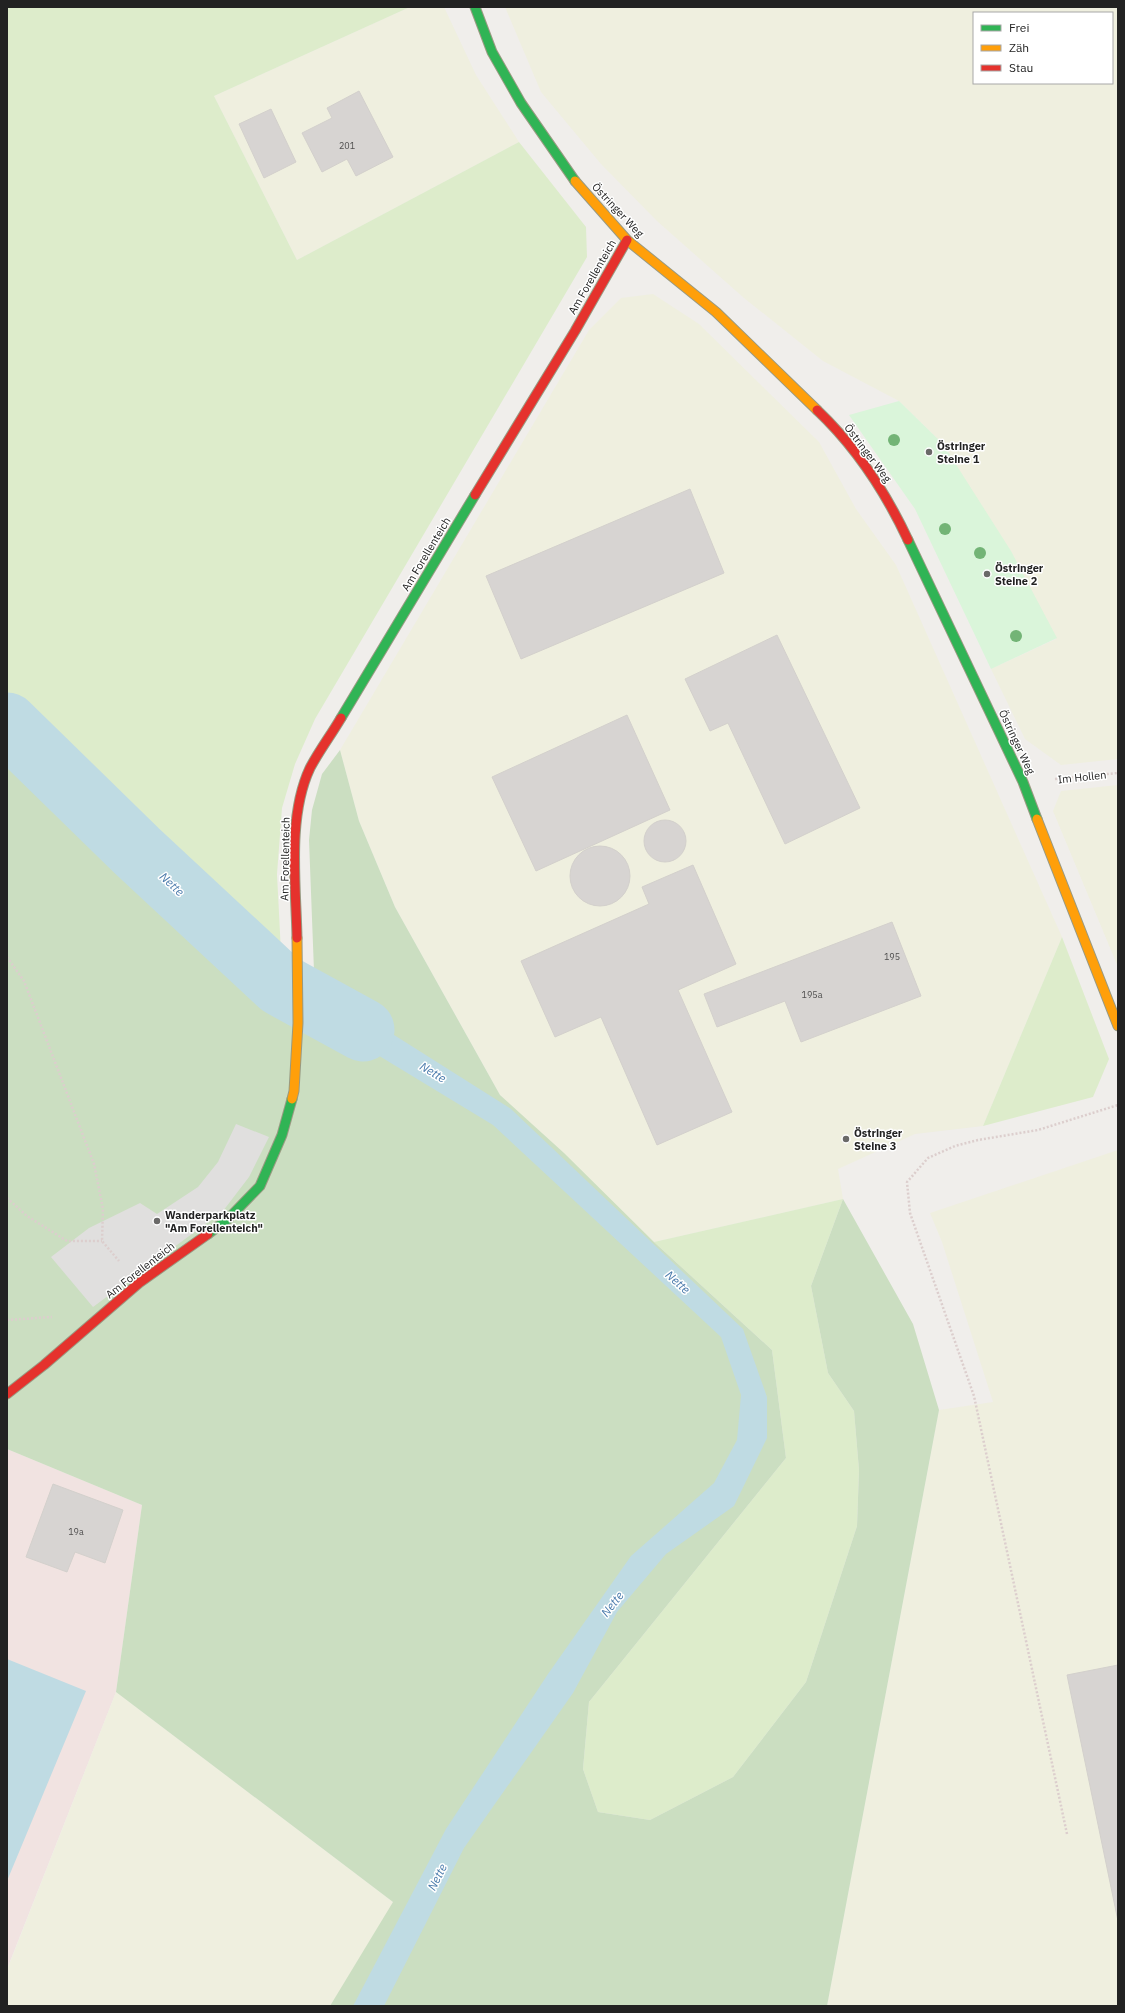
<svg xmlns="http://www.w3.org/2000/svg" width="1125" height="2013" viewBox="0 0 1125 2013" font-family="'IBM Plex Sans',sans-serif">
<style>
.commercial{fill:#f1e3e1}
.farmland{fill:#efefdf;fill-rule:evenodd}
.grass{fill:#ddeccb}
.forest{fill:#cbdec1}
.park{fill:#daf5da}
.parking{fill:#e0dfde}
.water{fill:#bfdbe3}
.lines{fill:none;stroke-linecap:round;stroke-linejoin:round}
.river{stroke:#bfdbe3;stroke-width:63}
.building{fill:#d7d4d2;stroke:#d3d0cc}
.fast-casing{stroke:#999a82;stroke-width:11}
.slow-casing{stroke:#999a82;stroke-width:11}
.jam-casing{stroke:#999a82;stroke-width:11}
.path{stroke:#dccecd;stroke-width:2.5;stroke-dasharray:2 2;stroke-linecap:butt}
.fast{stroke:#30b455;stroke-width:9}
.slow{stroke:#ff9f0a;stroke-width:9}
.jam{stroke:#e5322d;stroke-width:9}
.tree{fill:#73b476}
.poi-dot{fill:#6a6968;stroke:#fff;stroke-width:1.5}
.labels{text-anchor:middle;dominant-baseline:central;stroke-width:3;stroke-linejoin:round;paint-order:stroke}
.number-label{font-size:9px;fill:#4f4e4e}
.street-label{font-size:11px;fill:#222;stroke:#fff}
.poi-label{font-size:11px;font-weight:bold;fill:#222;stroke:#fff;text-anchor:start}
.water-label{font-size:12px;font-style:italic;fill:#4a7aab;stroke:#fff}
</style>
<rect width="100%" height="100%" fill="#f0eeeb"/>
<path class="commercial" d="M7,1449l135,56 -26,187 -109,277z"/>
<path class="farmland" d="M410,7h34l32,68 43,67 -222,118 -83,-164z
M505,7h613v752l-57,6 -36,-26 -34,-70 65,-30 -113,-195 -44,-43 -76,-40 -79,-63 -87,-77 -56,-57 -60,-72zM974,13h138v70h-138z
M653,294l46,30 120,118 37,67 40,56 166,372 -79,189 -68,8 -77,35 5,30 -189,43 -154,-147 -105,-188 -36,-86 -19,-71 249,-420 32,-32z
M1118,785v182l-65,-156 8,-20z
M1118,1150v856h-291l112,-596 54,-8 -51,-160 -12,-29z
M116,1692l277,210 -59,104h-327v-36z"/>
<path class="grass" d="M7,7h403l-196,89 83,164 222,-118 67,85 1,30 -272,462 -20,45 -13,44 -5,66 5,98 -14,1 -131,-122 -130,-127z
M1062,937l47,122 -16,38 -110,29z
M843,1199l-32,87 17,87 26,38 5,59 -2,56 -51,156 -73,95 -83,43 -52,-8 -15,-43 6,-67 197,-244 -14,-108 -118,-108z"/>
<path class="forest" d="M7,725l171,165 90,83 46,-2 -5,-131 3,-30 10,-36 18,-24 19,71 36,86 105,188 64,58 90,89 118,108 14,108 -197,244 -6,67 15,43 52,8 83,-43 73,-95 51,-156 2,-56 -5,-59 -26,-38 -17,-87 32,-87 70,125 26,86 -112,596h-497l63,-104 -277,-210 26,-187 -135,-56z"/>
<path class="park" d="M899,401l44,43 68,107 46,87 -66,31 -76,-160 -66,-94z"/>
<path class="parking" d="M236,1124l33,13 -20,40 -26,34 -130,96 -42,-50 38,-29 51,-25 17,11 41,-27 20,-25z"/>
<path class="water" d="M304,978l207,131 232,220 24,68v41l-33,68 -68,48 -49,58 -44,81 -109,155 -80,158h-31l93,-177 102,-155 83,-118 83,-73 23,-43 4,-45 -20,-58 -228,-212 -201,-122z
M7,1659l79,32 -79,190z"/>
<g class="lines">
<path class="river" d="M7,724l130,127 144,134 82,45"/>
</g>
<path class="building" d="M359,91l34,66 -37,19 -9,-17 -25,13 -20,-39 30,-15 -5,-10z
M271,109l25,53 -32,16 -25,-54z
M690,489l34,84 -203,86 -35,-83z
M777,635l83,173 -75,36 -57,-121 -18,8 -25,-52z
M627,715l43,95 -134,61 -44,-94z
M644 841a21 21 0 1 1 42 0a21 21 0 1 1-42 0Z
M570 876a30 30 0 1 1 60 0a30 30 0 1 1-60 0Z
M693,865l43,99 -58,26 54,122 -75,33 -56,-128 -46,20 -34,-76 128,-57 -7,-17z
M892,922l29,74 -120,46 -16,-41 -68,26 -13,-33z
M53,1484l70,26 -18,53 -30,-11 -8,20 -41,-15z
M1118,1665v256l-51,-246z"/>
<g class="lines">
<defs>
<path id="fast" d="M475,7l17,45 29,51 54,78
M908,540l115,242 14,37
M341,718l134,-223
M208,1234l20,-15 32,-33 22,-51 10,-36"/>
<path id="slow" d="M575,181l52,59 89,72 101,98
M1037,819l81,207
M292,1099l2,-8 4,-68 -1,-85"/>
<path id="jam" d="M817,410c38,36 69,83 91,130
M475,495l100,-164 52,-91
M297,938c-1,-53 -10,-121 13,-170 9,-17 21,-33 31,-50
M7,1394l37,-29 95,-82 69,-49"/>
</defs>
<use href="#fast" class="fast-casing"/>
<use href="#slow" class="slow-casing"/>
<use href="#jam" class="jam-casing"/>
<path class="path" d="M1055,779l63,-6
M7,957l17,24 70,183 9,45 -1,32 17,20
M7,1198l20,18 40,25h35
M7,1320l45,-3
M1067,1834l-93,-438 -64,-183 -3,-31 21,-24 27,-12 23,-6 60,-10 80,-25"/>
<use href="#fast" class="fast"/>
<use href="#slow" class="slow"/>
<use href="#jam" class="jam"/>
</g>
<g class="tree">
<circle cx="894" cy="440" r="6"/>
<circle cx="945" cy="529" r="6"/>
<circle cx="980" cy="553" r="6"/>
<circle cx="1016" cy="636" r="6"/>
</g>
<g class="poi-dot">
<circle cx="929" cy="452" r="4"/>
<circle cx="987" cy="574" r="4"/>
<circle cx="846" cy="1139" r="4"/>
<circle cx="157" cy="1221" r="4"/>
</g>
<g class="labels">
<g class="number-label">
<text x="347" y="145">201</text>
<text x="892" y="956">195</text>
<text x="812" y="994">195a</text>
<text x="76" y="1531">19a</text>
</g>
<g class="street-label">
<text transform="translate(618 210) rotate(47)">Östringer Weg</text>
<text transform="translate(592 277) rotate(-60)">Am Forellenteich</text>
<text transform="translate(868 453) rotate(53)">Östringer Weg</text>
<text transform="translate(426 554) rotate(-59)">Am Forellenteich</text>
<text transform="translate(1017 742) rotate(65)">Östringer Weg</text>
<text transform="translate(1082 777) rotate(-6)">Im Hollen</text>
<text transform="translate(285 859) rotate(-89)">Am Forellenteich</text>
<text transform="translate(140 1270) rotate(-38)">Am Forellenteich</text>
</g>
<g class="poi-label">
<text x="937" y="446">Östringer<tspan x="937" dy="13">Steine 1</tspan></text>
<text x="995" y="568">Östringer<tspan x="995" dy="13">Steine 2</tspan></text>
<text x="854" y="1133">Östringer<tspan x="854" dy="13">Steine 3</tspan></text>
<text x="165" y="1215">Wanderparkplatz<tspan x="165" dy="13">"Am Forellenteich"</tspan></text>
</g>
<g class="water-label">
<text transform="translate(172 884) rotate(43)">Nette</text>
<text transform="translate(433 1072) rotate(31)">Nette</text>
<text transform="translate(678 1282) rotate(42)">Nette</text>
<text transform="translate(612 1604) rotate(-52)">Nette</text>
<text transform="translate(437 1877) rotate(-63)">Nette</text>
</g>
</g>
<rect width="1125" height="2013" fill="none" stroke="#222222" stroke-width="16"/>
<rect x="973" y="12" width="140" height="72" fill="#ffffff" stroke="#a7a7a7"/>
<rect x="981" y="25" width="20" height="6" fill="#30b455" stroke="#a7a7a7"/>
<text x="1009" y="32" font-size="12" fill="#222222">Frei</text>
<rect x="981" y="45" width="20" height="6" fill="#ff9f0a" stroke="#a7a7a7"/>
<text x="1009" y="52" font-size="12" fill="#222222">Zäh</text>
<rect x="981" y="65" width="20" height="6" fill="#e5322d" stroke="#a7a7a7"/>
<text x="1009" y="72" font-size="12" fill="#222222">Stau</text>
</svg>
